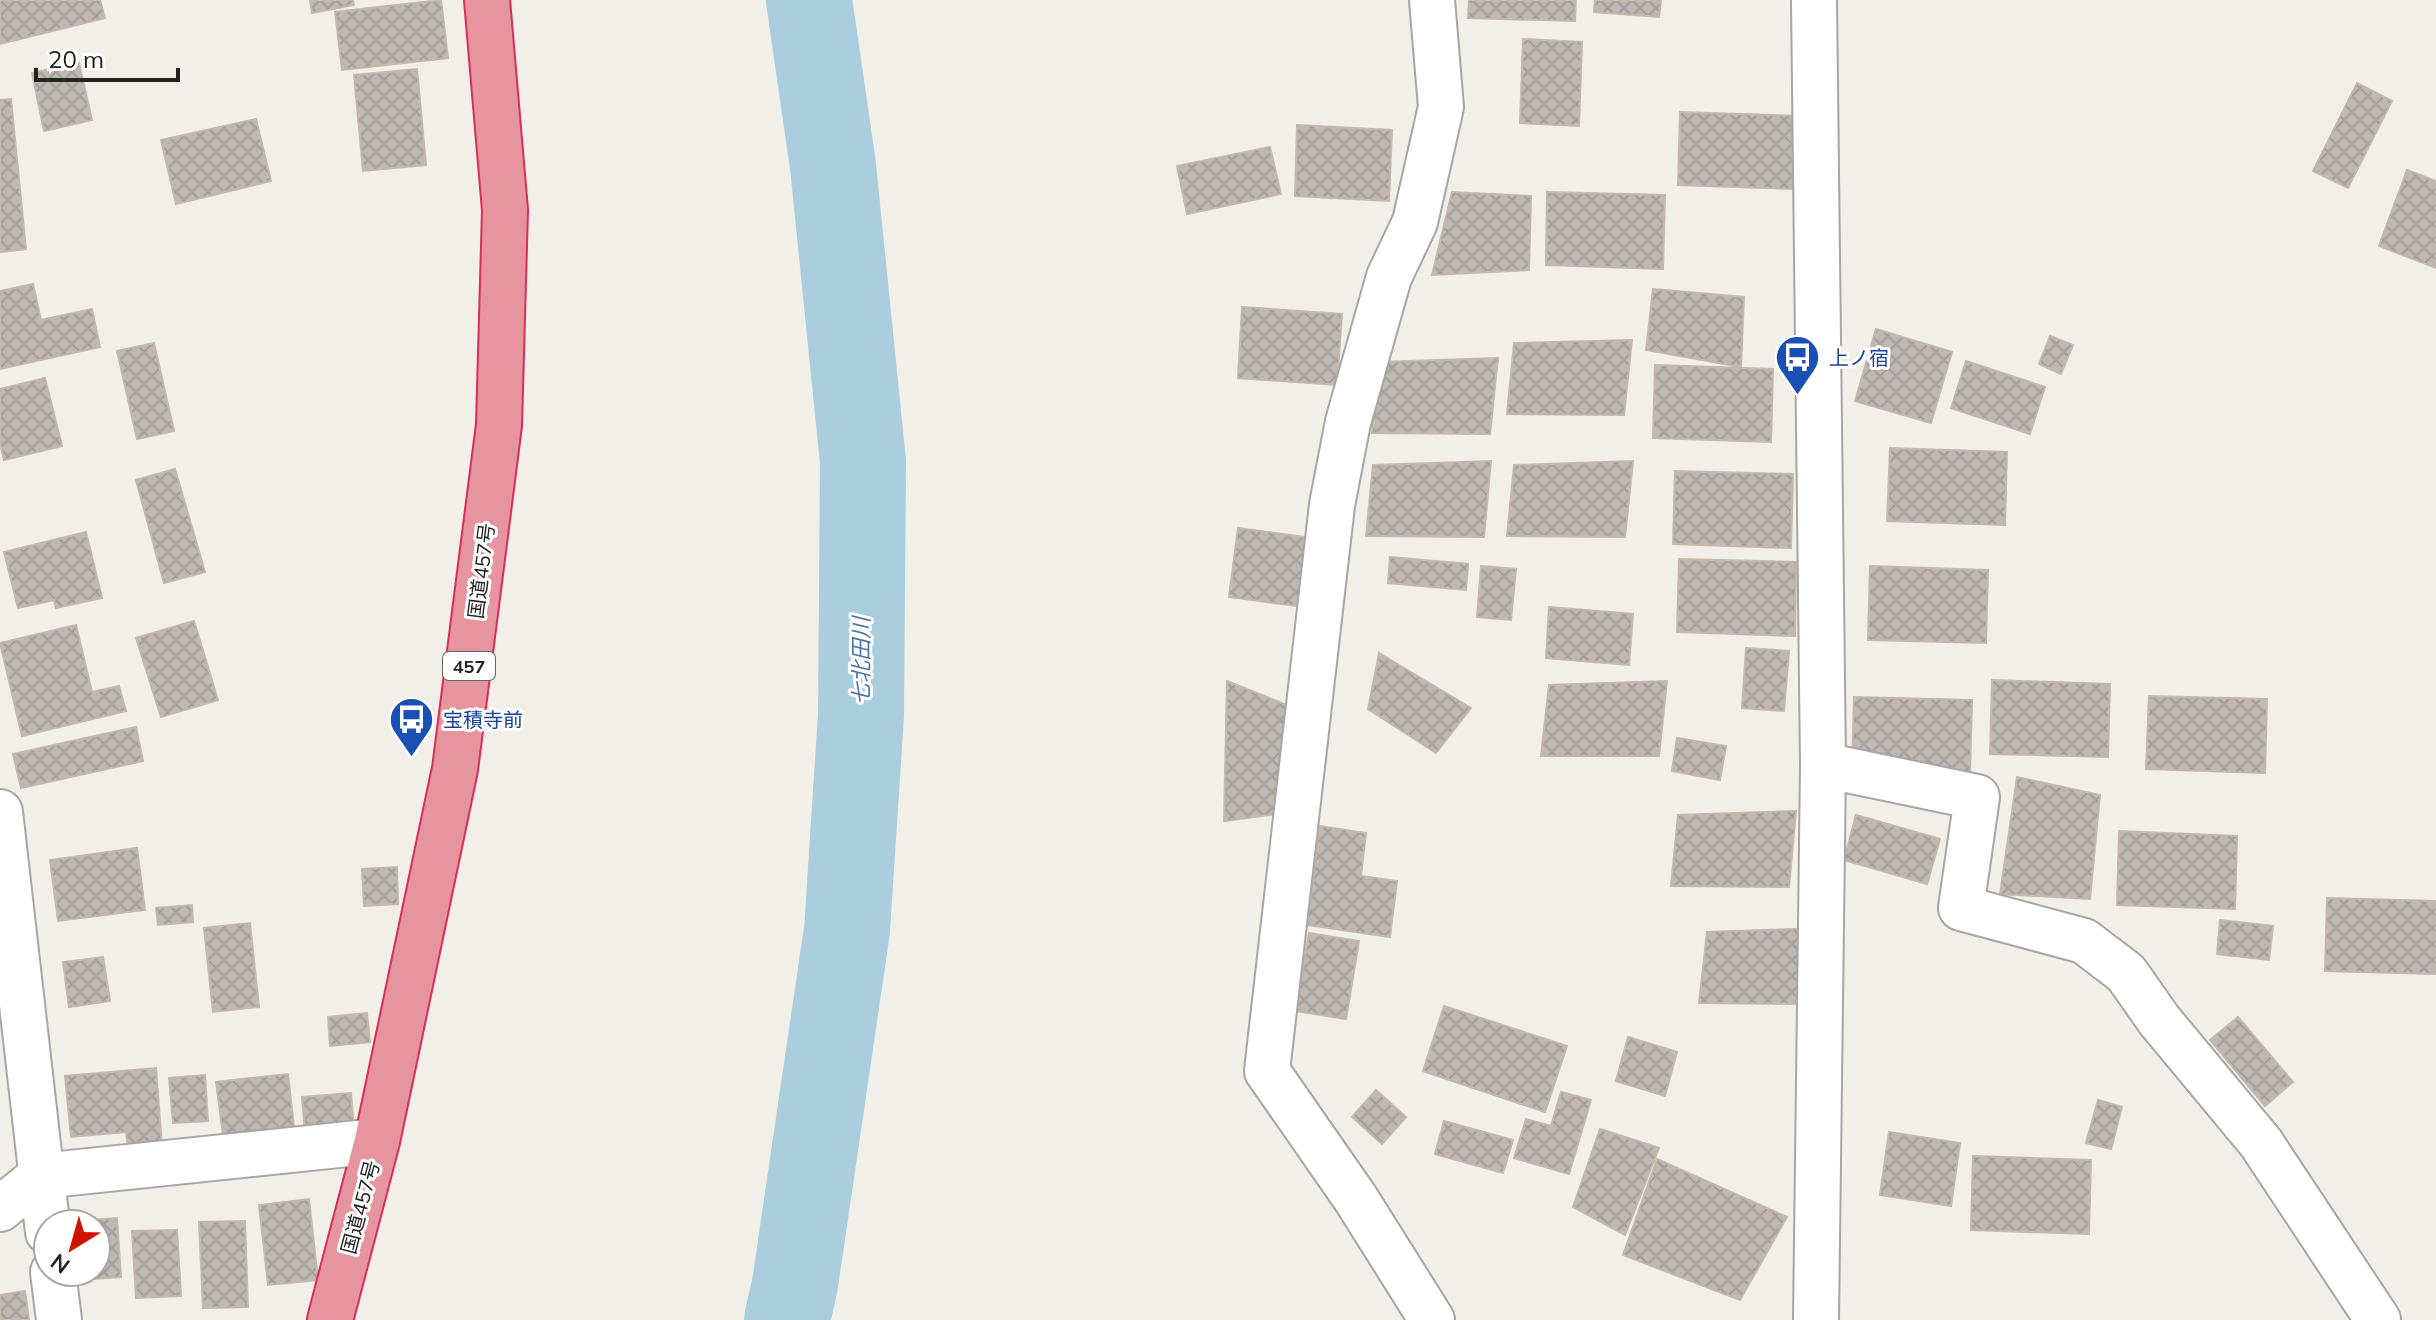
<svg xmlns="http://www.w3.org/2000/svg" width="2436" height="1320" viewBox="0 0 2436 1320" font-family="Mulish,'Noto Sans JP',sans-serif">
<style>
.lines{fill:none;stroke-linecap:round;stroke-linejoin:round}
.river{stroke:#abcede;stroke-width:86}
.building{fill:url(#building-cross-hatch);stroke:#c3b8ab;stroke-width:2}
.minor-casing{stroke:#a6a6a6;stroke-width:48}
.highway-casing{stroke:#d82e5b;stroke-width:48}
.minor{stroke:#fff;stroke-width:44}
.highway{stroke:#e6949d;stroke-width:44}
.labels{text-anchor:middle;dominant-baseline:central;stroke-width:6;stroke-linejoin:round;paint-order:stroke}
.shield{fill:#fff;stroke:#646464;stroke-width:2}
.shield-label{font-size:18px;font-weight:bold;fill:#222}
.transit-label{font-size:20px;fill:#164399;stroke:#fff;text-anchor:start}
.street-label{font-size:20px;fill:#222;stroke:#fff}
.water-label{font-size:22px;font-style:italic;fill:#4c74a8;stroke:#fff}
</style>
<defs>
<pattern id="building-cross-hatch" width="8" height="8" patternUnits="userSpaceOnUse" patternTransform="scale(2)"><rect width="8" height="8" fill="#bfb8b2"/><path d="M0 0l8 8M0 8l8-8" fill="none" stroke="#a49e99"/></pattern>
</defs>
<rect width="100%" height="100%" fill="#f2efe9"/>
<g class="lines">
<path class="river" d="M787,1320l8,-36 52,-354 14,-215 2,-253 -30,-296 -24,-166"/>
</g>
<path class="building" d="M0,0h100l5,18 -105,26z
M310,0h43l1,5 -42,8z
M441,0l7,58 -106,12 -7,-58z
M1469,0h107l-1,21 -107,-3z
M1595,0h66l-2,17 -65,-5z
M1523,39l59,3 -3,84 -59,-3z
M79,63l13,57 -48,11 -12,-58z
M417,69l9,96 -63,6 -9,-96z
M2357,83l35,18 -44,87 -35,-17z
M11,99l15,150 -26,3v-152z
M1680,112l119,4 -3,73 -118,-4z
M256,119l15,62 -95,23 -15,-64z
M1297,125l95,5 -3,71 -94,-5z
M1270,147l11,47 -94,20 -10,-48z
M2407,170l29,11v87l-57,-22z
M1452,192l79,4 -2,74 -97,5z
M1547,192l118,3 -2,74 -117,-4z
M33,284l8,36 51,-11 8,38 -100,22v-78z
M1653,289l91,8 -3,70 -95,-17z
M1242,307l100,7 -5,71 -99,-7z
M1876,329l76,23 -21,71 -76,-22z
M2050,336l23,9 -12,29 -22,-10z
M1632,340l-8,75 -117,-1 7,-71z
M154,343l20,88 -37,8 -20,-88z
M1498,358l-8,76 -118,-1 7,-71z
M1966,361l79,26 -15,47 -79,-26z
M1655,365l118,4 -2,73 -118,-4z
M45,378l17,68 -58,14 -4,-16v-55z
M1890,448l117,4 -2,73 -118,-4z
M1491,461l-7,76 -118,-1 7,-71z
M1633,461l-8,76 -118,-1 7,-71z
M175,469l30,103 -41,11 -28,-103z
M1675,471l118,3 -2,74 -118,-4z
M1238,528l75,10 -9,69 -75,-10z
M86,532l16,66 -46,10 -2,-8 -36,8 -14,-56z
M1390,557l78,7 -2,26 -78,-7z
M1679,559l117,3 -1,74 -118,-4z
M1481,566l35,3 -5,51 -34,-3z
M1870,566l118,4 -2,73 -118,-3z
M1549,607l84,7 -4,51 -83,-7z
M194,621l24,79 -57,17 -25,-79z
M76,625l16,67 27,-6 7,25 -104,25 -22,-93z
M1746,648l43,3 -5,60 -42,-3z
M1379,653l92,55 -35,45 -68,-44z
M1992,680l118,4 -2,73 -118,-3z
M1227,681l62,25 -14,108 -51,7z
M1667,681l-8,75h-118l8,-71z
M2149,696l118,3 -2,74 -119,-4z
M1854,697l118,3 -2,74 -118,-4z
M136,727l7,34 -122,27 -8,-34z
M1677,738l49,8 -6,34 -48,-9z
M2017,777l83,18 -10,104 -90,-5z
M1796,811l-7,76 -118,-1 7,-71z
M1856,815l84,24 -13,45 -83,-24z
M1320,826l46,7 -5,43 36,5 -7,56 -83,-12z
M2119,831l118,5 -2,73 -118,-4z
M137,848l8,62 -87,11 -8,-61z
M397,867l1,37 -34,2 -2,-37z
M2327,898l109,3v73l-111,-3z
M192,905l1,17 -35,3 -2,-17z
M2220,920l53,6 -4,34 -52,-6z
M250,923l9,84 -46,5 -9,-84z
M1825,928l-7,76 -119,-1 8,-71z
M1309,933l50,8 -13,78 -51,-8z
M103,957l7,44 -41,6 -6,-45z
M1444,1006l123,40 -22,66 -122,-41z
M367,1013l3,29 -40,4 -2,-29z
M2238,1017l55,65 -28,24 -55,-66z
M1628,1037l49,15 -12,44 -49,-15z
M156,1068l6,78 -34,2 -2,-16 -55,5 -6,-61z
M288,1074l6,53 -71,8 -7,-53z
M205,1075l3,46 -35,2 -4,-45z
M1376,1090l30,27 -24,27 -30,-27z
M1561,1092l30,8 -22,74 -55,-16 12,-39 25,7z
M351,1093l3,37 -49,3 -3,-36z
M2098,1100l24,7 -11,42 -25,-6z
M1444,1121l69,19 -10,33 -68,-19z
M1600,1129l59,19 -34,87 -52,-28z
M1889,1132l71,11 -9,63 -71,-11z
M1973,1156l118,4 -2,74 -118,-4z
M1657,1159l130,58 -47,83 -117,-45z
M309,1199l9,81 -50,5 -9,-80z
M117,1218l4,59 -43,3v-8h18v-48l-22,-3z
M245,1221l3,86 -45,1 -4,-86z
M177,1230l4,66 -45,2 -4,-67z
M25,1291l4,29h-29v-25z"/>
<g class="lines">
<defs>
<path id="minor" d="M1432,0l9,107 -26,115 -26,55 -41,145 -16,83 -65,566 89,128 76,121
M1814,0l9,765 -7,555
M1823,765l154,32 -16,111 123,33 42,32 33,47 102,123 117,177
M0,812l48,420
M0,1209l41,-33 336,-35
M53,1272l6,48"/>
<path id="highway" d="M330,1320l47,-179 78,-372 44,-344 6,-215 -18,-210"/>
</defs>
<use href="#minor" class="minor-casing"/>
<use href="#highway" class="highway-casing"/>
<use href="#minor" class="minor"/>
<use href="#highway" class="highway"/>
</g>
<defs>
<symbol id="bus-pin" viewBox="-11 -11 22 30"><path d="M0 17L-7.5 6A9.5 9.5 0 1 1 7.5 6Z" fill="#1a4fb4" stroke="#fff"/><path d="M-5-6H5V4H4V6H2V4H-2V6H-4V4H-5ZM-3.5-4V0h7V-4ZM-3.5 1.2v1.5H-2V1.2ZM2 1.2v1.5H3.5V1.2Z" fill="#fff"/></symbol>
</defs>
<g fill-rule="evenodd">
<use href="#bus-pin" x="1772" y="332" width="51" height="69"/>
<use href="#bus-pin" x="386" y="694" width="51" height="69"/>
</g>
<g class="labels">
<rect class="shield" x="443" y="652" width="52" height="28" rx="6"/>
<g class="shield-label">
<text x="469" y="666">457</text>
</g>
<g class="transit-label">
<text x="1829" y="357">上ノ宿</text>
<text x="443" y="719">宝積寺前</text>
</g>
<g class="street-label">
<text transform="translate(481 571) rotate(-83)">国道457号</text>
<text transform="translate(360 1207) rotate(-75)">国道457号</text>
</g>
<g class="water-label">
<text transform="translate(861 661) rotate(-90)">七北田川</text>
</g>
</g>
<g transform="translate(72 1248) rotate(217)"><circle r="38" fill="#ffffff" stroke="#a7a7a7" stroke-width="2"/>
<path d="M0-6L14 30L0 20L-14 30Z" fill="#cf1405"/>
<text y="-12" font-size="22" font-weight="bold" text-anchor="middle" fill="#222222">N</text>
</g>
<path d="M36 68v12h142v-12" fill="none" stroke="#222222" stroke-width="4"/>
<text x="48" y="68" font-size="24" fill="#222222" stroke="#ffffff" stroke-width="6" paint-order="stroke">20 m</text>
</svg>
